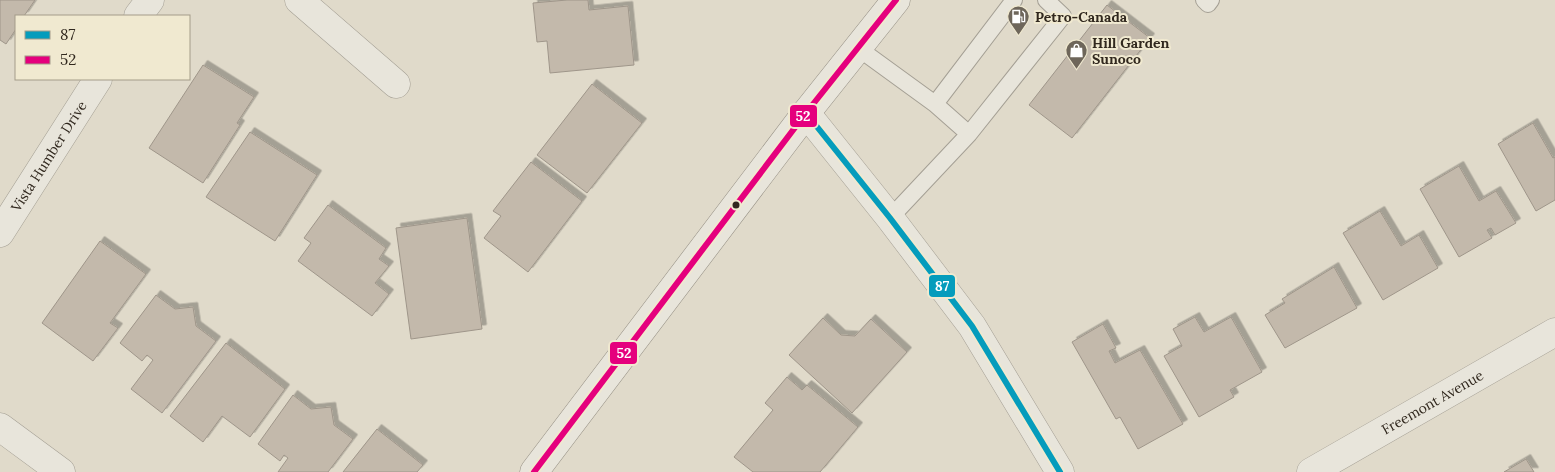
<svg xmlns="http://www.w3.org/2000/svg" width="1555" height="472" viewBox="0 0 1555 472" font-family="Lora,serif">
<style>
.building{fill:#c3b9ab;stroke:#9f968a;filter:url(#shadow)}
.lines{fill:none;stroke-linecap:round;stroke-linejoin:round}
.service-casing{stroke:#a49f94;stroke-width:18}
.minor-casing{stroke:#a49f94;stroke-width:29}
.secondary-casing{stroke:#948e83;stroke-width:29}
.service{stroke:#e8e5db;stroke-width:16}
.minor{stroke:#e8e5db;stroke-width:28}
.secondary{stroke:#e8e5db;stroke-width:28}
.bus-1-casing{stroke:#f0e9d0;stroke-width:10}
.bus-2-casing{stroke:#f0e9d0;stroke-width:10}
.bus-1{stroke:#059cbc;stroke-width:6}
.bus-2{stroke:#e5007d;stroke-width:6}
.bus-dot{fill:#31281e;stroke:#f0e9d0;stroke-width:2}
.labels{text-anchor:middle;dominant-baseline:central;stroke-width:4;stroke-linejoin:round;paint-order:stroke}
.poi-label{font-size:14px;font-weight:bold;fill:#31281e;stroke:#f0e9d0;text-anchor:start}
.street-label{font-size:14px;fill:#31281e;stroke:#f0e9d0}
.line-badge{stroke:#f0e9d0;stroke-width:2}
.badge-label{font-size:14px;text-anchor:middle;font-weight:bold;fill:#fff}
</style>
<defs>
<filter id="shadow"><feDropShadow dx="4.5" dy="-4.5" stdDeviation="0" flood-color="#0004"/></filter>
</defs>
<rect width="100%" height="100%" fill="#e0daca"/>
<path class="building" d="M0,0h35l-11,16h-8v13l-10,15 -6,-4z
M567,0h21l1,10 39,-4 6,59 -84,8 -3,-32 -10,1 -4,-39z
M1107,5l43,33 -78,100 -43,-33z
M203,65l51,32 -17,26 3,2 -37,58 -54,-35z
M592,84l50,39 -55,70 -50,-38z
M1533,123l20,35 2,-1v43l-19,11 -38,-67z
M250,132l67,43 -42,66 -69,-44z
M531,162l51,39 -54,71 -44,-34 17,-22 -8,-5z
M1459,166l20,35 17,-10 20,32 -21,12 -4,-7 -4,2 5,8 -33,19 -39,-68z
M328,205l58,43 -7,11 10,7 -14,17 14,11 -17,22 -74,-55 13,-18 -7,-5z
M1380,211l21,35 18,-11 19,33 -55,32 -40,-67z
M467,218l15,111 -71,10 -15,-111z
M100,241l46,33 -36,49 8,5 -25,33 -51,-38z
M1334,267l23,41 -72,40 -20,-33 20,-12 -3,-4z
M156,295l19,14 18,-2 3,19 20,15 -54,72 -31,-24 22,-29 -6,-5 -5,6 -22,-18z
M1195,317l9,15 27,-15 31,55 -32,18 4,7 -35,20 -35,-61 18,-10 -9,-17z
M823,318l18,17 14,1 16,-17 36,33 -55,61 -63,-58z
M1103,324l13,24 -7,3 6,12 25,-13 43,74 -45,25 -18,-32 -4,2 -44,-77z
M226,343l59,46 -35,48 -28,-21 -19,26 -33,-26z
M787,377l15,13 5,-5 51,42 -38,45h-67l-19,-15 39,-47 -8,-7z
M293,395l18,14 20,-2 3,18 19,14 -25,33h-50l10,-14 -4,-3 -4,6 -22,-17z
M377,429l46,36 -6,7h-74z
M1526,459l8,13h-30z"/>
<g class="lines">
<defs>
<path id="service" d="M1204,0l4,4 3,-4
M858,48l77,56 34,30 -79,84
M935,104l79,-104
M969,134l94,-118 -17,-16"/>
<g id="minor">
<path d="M299,0l97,84"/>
<path d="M138,16l12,-16"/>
<path d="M806,113l84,105 82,108 88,146"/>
<path id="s1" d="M0,233l98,-154"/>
<path d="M0,427l61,45"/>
<path id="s2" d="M1311,472l244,-140"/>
</g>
<path id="secondary" d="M534,472l272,-359 90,-113"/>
</defs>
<use href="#service" class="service-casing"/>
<use href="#minor" class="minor-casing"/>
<use href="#secondary" class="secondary-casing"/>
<use href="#service" class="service"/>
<use href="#minor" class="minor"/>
<use href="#secondary" class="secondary"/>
<defs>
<path id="bus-1" d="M806,113l84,105 82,108 88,146"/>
<path id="bus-2" d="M534,472l272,-359 90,-113"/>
</defs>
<use href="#bus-1" class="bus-1-casing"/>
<use href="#bus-2" class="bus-2-casing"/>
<use href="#bus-1" class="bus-1"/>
<use href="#bus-2" class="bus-2"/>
</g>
<defs>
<symbol id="fuel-pin" viewBox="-11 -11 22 30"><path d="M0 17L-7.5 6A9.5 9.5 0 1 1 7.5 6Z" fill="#6e665a" stroke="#f0e9d0"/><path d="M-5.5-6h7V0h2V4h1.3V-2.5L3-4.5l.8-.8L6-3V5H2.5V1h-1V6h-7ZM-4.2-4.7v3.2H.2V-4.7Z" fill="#fff"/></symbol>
<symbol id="shop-pin" viewBox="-11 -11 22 30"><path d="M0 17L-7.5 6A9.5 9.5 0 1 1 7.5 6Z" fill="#6e665a" stroke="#f0e9d0"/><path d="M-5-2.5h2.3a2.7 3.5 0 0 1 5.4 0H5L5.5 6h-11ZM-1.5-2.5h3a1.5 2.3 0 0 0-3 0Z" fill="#fff"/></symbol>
</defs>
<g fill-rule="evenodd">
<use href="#fuel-pin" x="1006" y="4" width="25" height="34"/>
<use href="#shop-pin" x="1064" y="38" width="25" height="34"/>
</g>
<circle class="bus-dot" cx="736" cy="205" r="4.5"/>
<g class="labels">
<g class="poi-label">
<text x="1035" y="17">Petro-Canada</text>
<text x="1092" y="43">Hill Garden<tspan x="1092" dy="16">Sunoco</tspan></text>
</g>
<g class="street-label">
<text stroke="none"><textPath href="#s1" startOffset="91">Vista Humber Drive</textPath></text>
<text stroke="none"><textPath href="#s2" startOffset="140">Freemont Avenue</textPath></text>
</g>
</g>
<g class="line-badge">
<rect x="789" y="104" width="29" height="24" rx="5" fill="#e5007d"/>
<rect x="928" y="274" width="28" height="24" rx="5" fill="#059cbc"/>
<rect x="609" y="341" width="29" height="24" rx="5" fill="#e5007d"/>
</g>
<g class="badge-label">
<text x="803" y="121">52</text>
<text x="942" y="291">87</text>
<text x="624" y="358">52</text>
</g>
<rect x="15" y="15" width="175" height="65" fill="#f0e9d0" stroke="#a49c89"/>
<rect x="25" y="31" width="25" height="8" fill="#059cbc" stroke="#a49c89"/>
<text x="60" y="40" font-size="15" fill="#31281e">87</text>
<rect x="25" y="56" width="25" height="8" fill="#e5007d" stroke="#a49c89"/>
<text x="60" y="65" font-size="15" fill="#31281e">52</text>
</svg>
